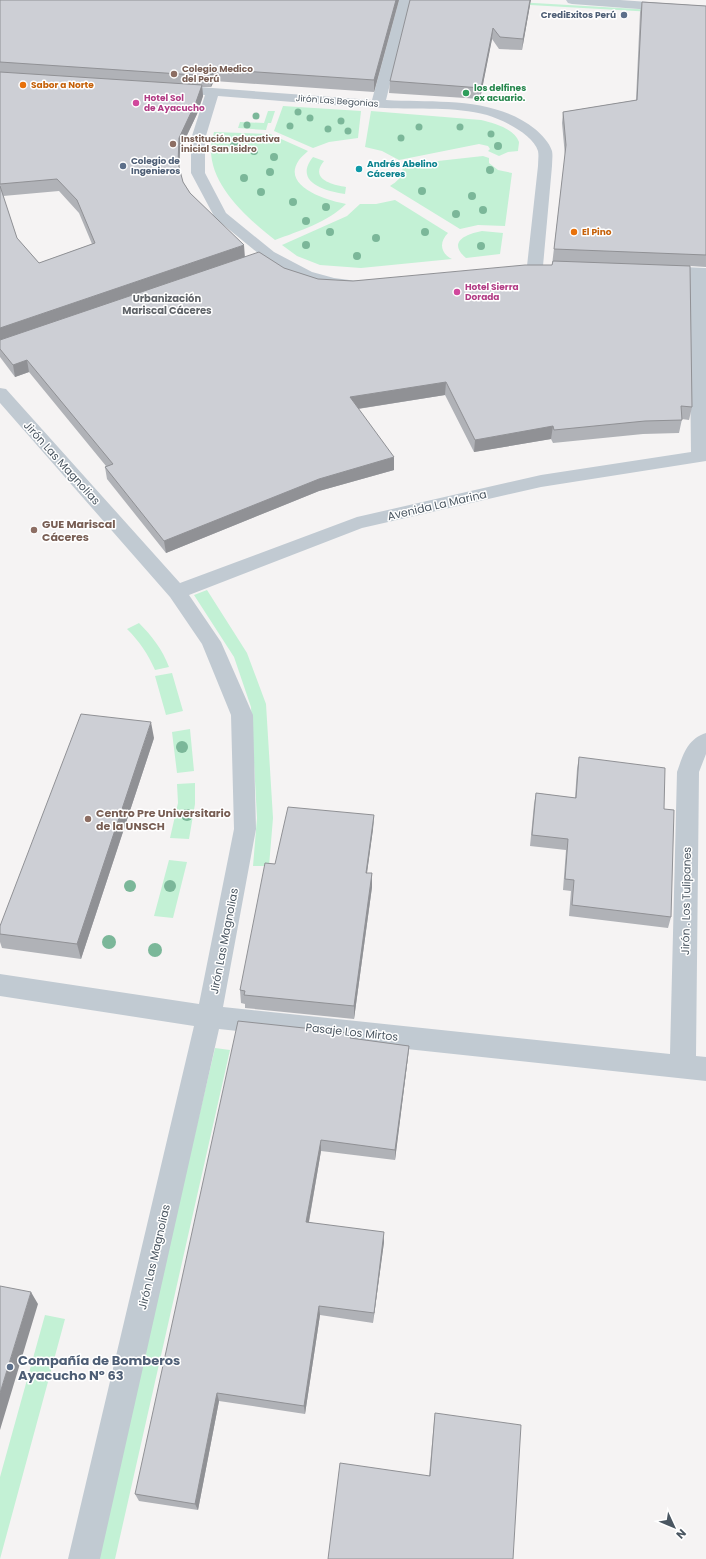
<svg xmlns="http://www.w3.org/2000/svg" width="706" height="1559" viewBox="0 0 706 1559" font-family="Poppins,sans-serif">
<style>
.green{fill:#c3f1d5}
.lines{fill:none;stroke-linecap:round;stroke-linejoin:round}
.street{fill:#c1cad2;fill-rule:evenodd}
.tree{fill:#7bb799}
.wall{fill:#b0b2b7;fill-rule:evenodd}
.shaded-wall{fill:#909195}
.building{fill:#cdcfd5;stroke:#909195}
.service-dot{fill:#5c6f8a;stroke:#fff;stroke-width:1.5}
.education-dot{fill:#8d6e63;stroke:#fff;stroke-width:1.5}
.food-dot{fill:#e8710a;stroke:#fff;stroke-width:1.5}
.leisure-dot{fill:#2e9e5b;stroke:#fff;stroke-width:1.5}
.hotel-dot{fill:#d1479c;stroke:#fff;stroke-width:1.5}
.culture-dot{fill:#0f9aa8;stroke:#fff;stroke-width:1.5}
.labels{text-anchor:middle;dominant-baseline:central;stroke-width:3;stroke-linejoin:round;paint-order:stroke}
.far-service-label{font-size:9px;font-weight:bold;fill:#4e5e75;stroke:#fff;text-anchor:end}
.far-education-label{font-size:9px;font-weight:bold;fill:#785e54;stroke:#fff;text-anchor:start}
.far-food-label{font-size:9px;font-weight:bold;fill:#c56008;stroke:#fff;text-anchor:start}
.far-leisure-label{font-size:9px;font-weight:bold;fill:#27864d;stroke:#fff;text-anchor:start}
.far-hotel-label{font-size:9px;font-weight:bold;fill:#b23c85;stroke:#fff;text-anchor:start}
.far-street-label{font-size:9px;fill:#4a5661;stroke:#fff}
.far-culture-label{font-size:9px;font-weight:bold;fill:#0d838f;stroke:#fff;text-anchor:start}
.far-neighbourhood-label{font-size:10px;font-weight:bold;fill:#5f6368;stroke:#fff}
.street-label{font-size:11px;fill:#4a5661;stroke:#fff}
.education-label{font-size:11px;font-weight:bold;fill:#785e54;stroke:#fff;text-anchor:start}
.near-service-label{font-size:13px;font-weight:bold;fill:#4e5e75;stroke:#fff;text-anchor:start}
</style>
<rect width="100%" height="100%" fill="#f5f3f3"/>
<path class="green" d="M443,0h38l225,13v2z
M283,106l78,5 -3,27 -29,4 -16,6 -39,-17z
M268,111h7l-4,12h-3l-2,7 -28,-2 2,-6 24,1z
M371,111l110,9c12,3 33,8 38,22 0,2 -1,7 -1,9l-10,1 -9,4 -11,-5 2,-2 -2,-3 -9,-2 -80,16 -17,-9 -17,-4z
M214,132l56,2 38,17c-3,3 -7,6 -9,9 -19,27 30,41 47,44 -18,18 -47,27 -71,36 -27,-21 -66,-55 -64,-93 0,-5 2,-10 3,-15z
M483,156l6,2v5l9,7 14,3 -7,53 -27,-1 -18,4 -70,-43c8,-5 14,-10 12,-21z
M313,157l11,4c-15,18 8,24 22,26l-1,7c-20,-3 -52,-12 -32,-37z
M395,200l53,33c-9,9 -8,20 4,26l-91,9 -41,-3 -23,-9 -15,-11 65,-29 13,-12h16z
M482,231l21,2 -3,21 -34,4c-19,-16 0,-24 16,-27z
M207,590l40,63 19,51 7,114 -4,48h-16l4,-48 -6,-111 -17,-50 -40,-62z
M139,623c13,13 23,26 30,44l-14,3c-7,-16 -15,-28 -28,-41z
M172,673l11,38 -17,4 -11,-39z
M190,729l4,42 -17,2 -5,-41z
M195,783v21l-6,35 -19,-1 8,-35 -1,-19z
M169,860l18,2 -14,56 -19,-2z
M215,1048l15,2 -115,509h-20z
M45,1315l20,4 -65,240v-82z"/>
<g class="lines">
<path class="street" d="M399,0h12l-25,100c49,3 108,-4 149,29 7,6 14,13 17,22 1,5 0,10 0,15l-9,100 -3,3 -5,2 -5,-2 -3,-3 11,-100c0,-5 1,-10 0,-15 -5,-17 -35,-31 -51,-36 -33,-9 -69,-5 -102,-7 -56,-2 -111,-8 -167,-12l-13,43v34l21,40 48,39 38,20 22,6 23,3 2,3 -2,3 -6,2 -18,-1 -31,-10 -38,-20 -49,-40 -24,-45v-34l14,-44 -32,-2 -5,-1 -2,-3 2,-3 5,-1 26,2 173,13z
M566,0h54l86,6v8l-134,-10 -4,-1z
M661,266l45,2v193l-165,26 -179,41 -173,67 32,47 32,73 3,114 -33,178 447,47 7,-282c6,-17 10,-33 29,-39v21l-7,18 -3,284 10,1v24l-487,-52 -119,530h-32l126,-533 -194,-30v-22l199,30 35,-175 -3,-114 -29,-71 -32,-47 -170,-194v-15l6,1 174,194 177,-66 184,-42 150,-23 -2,-175 -33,-3 -3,-3 3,-3z"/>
</g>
<g class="tree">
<circle cx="298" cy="112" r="3.5"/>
<circle cx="256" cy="116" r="3.5"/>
<circle cx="310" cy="118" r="3.5"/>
<circle cx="341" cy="121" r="3.5"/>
<circle cx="247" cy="125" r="3.5"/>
<circle cx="290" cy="126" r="3.5"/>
<circle cx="419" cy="127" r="3.5"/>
<circle cx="460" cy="127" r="3.5"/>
<circle cx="328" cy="129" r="3.5"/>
<circle cx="348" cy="131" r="3.5"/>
<circle cx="491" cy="134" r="3.5"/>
<circle cx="401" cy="138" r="3.5"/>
<circle cx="234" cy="145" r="4"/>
<circle cx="498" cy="146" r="4"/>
<circle cx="254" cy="151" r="4"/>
<circle cx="274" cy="157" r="4"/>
<circle cx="490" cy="170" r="4"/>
<circle cx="270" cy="172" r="4"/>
<circle cx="244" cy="178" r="4"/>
<circle cx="422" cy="191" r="4"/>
<circle cx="261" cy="192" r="4"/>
<circle cx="472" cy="196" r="4"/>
<circle cx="293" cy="202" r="4"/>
<circle cx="326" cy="207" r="4"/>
<circle cx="483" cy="210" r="4"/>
<circle cx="456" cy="214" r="4"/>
<circle cx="306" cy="221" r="4"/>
<circle cx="330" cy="232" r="4"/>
<circle cx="425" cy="232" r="4"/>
<circle cx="376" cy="238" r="4"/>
<circle cx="306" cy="245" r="4"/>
<circle cx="481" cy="246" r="4"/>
<circle cx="357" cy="256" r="4"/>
<circle cx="182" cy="747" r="6"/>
<circle cx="187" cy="815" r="6"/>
<circle cx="130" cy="886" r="6"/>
<circle cx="170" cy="886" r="6"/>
<circle cx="109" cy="942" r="7"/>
<circle cx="155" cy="950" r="7"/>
</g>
<path class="wall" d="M0,0h399l-25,92 -160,-11 -3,6h-9l1,9 -6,18 -17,36 -1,19 4,13 7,11 55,64 39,11 34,11 35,2 199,-16 13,-109 -3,-33 1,-11 73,-12 4,-88 2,-10 64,4v261l-16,-1 2,141 -3,13 -7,-1 -3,14 -36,1 -90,9 -2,-4 -77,13 -29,-57 -87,14 36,61 -75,21 -153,62 -59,-74 -2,-12 1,-1 -77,-94 -14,5 -15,-20zM59,191l20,22 13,31 -53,19 -22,-25 -14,-42z
M530,5l-8,45 -23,-1 -7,-10 -12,60 -91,-6 1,-12z
M154,738l-73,221 -79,-11 -2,-6v-16z
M579,757l85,52 7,108 -3,11 -99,-12 2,-25 -8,-1 3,-40 -36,-4 4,-42 2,-11 39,5 2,-29z
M374,815l-1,14 -6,44h5v14l-18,132 -109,-11v-4l-4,-1 -1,-13 35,-126z
M351,1038l58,8 -1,11 -13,103 -74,-9 -12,71 75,20 -11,81 -53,-8 -15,99 -86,-13 -21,109 -59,-9 -4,-7z
M435,1413l78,146 -84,-83 5,-54z"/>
<path class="shaded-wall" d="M396,0h3l-25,92v-12z
M530,0h1l-1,5 -8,45 1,-11z
M493,28l-1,11 -12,60 1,-11z
M213,69l1,12 -3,6 -1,-11z
M202,85l1,11 -6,18 -17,36 -1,25 -1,-12 1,-25z
M244,245l1,13 -245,83v-13z
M27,360l2,12 -14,5 -2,-12z
M446,382l-1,13 -95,15v-13z
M553,426l-2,13 -77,13 1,-12z
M394,457v13l-75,21 -153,62 -2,-12 155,-62z
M151,722l3,16 -73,221 -4,-15z
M374,815l-1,14 -8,58 1,-14z
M372,873v14l-18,132v-13z
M409,1046l-1,11 -13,103v-10z
M321,1140v11l-14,81 -1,-10z
M384,1232v10l-11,81 1,-10z
M31,1292l7,12 -38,126v-37z
M319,1306l1,9 -15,99 -1,-8z
M217,1393l2,8 -21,109 -3,-6z"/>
<path class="building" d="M0,0h396l-22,80 -161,-11 -3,7 -210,-14z
M410,0h120l-7,39 -23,-2 -7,-9 -12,60 -91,-7z
M642,2l64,4v249l-152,-6 12,-104 -3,-33 74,-12z
M0,72l202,13 -6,17 -17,36 -1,25 5,19 7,11 54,52 -244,83v-142l17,52 22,25 56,-20 -18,-43 -20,-21 -57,5z
M259,252l25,16 34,11 35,2 172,-16h27l1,-4 137,5 2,141 -11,-1 1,14 -37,1 -91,9 -1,-4 -78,14 -29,-58 -96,15 44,60 -75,22 -155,62 -59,-74 8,-3 -86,-104 -14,5 -13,-16v-9z
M81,714l70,8 -74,222 -77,-10v-8z
M579,757l86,11 -1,41 10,1 -3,107 -99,-12 2,-25 -9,-1 3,-40 -36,-4 4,-42 40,5z
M288,807l86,8 -8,58h6l-18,133 -110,-11 1,-4 -5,-1 25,-127 10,1z
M238,1021l113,12 -1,5 59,8 -14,104 -74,-10 -15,82 78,10 -10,81 -55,-7 -15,100 -87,-13 -22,111 -60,-10z
M0,1286l31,6 -31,101z
M435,1413l86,12 -8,134h-185l12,-96 90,13z"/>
<g class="service-dot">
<circle cx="624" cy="15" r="4"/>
<circle cx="123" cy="166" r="4"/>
<circle cx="10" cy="1367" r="4"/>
</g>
<g class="education-dot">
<circle cx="174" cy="74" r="4"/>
<circle cx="173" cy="144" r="4"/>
<circle cx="34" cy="530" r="4"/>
<circle cx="88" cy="819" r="4"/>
</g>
<g class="food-dot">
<circle cx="23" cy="85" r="4"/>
<circle cx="574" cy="232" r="4"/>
</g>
<circle class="leisure-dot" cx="466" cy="93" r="4"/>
<g class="hotel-dot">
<circle cx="136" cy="103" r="4"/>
<circle cx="457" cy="292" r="4"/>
</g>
<circle class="culture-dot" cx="359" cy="169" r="4"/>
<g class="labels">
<g class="far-service-label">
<text x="616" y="15">CrediExitos Perú</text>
<text x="131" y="161" text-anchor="start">Colegio de<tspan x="131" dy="10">Ingenieros</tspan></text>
</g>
<g class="far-education-label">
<text x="182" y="69">Colegio Medico<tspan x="182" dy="10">del Perú</tspan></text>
<text x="181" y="139">Institución educativa<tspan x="181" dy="10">inicial San Isidro</tspan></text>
</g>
<g class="far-food-label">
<text x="31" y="85">Sabor a Norte</text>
<text x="582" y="232">El Pino</text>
</g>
<g class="far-leisure-label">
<text x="474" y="88">los delfines<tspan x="474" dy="10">ex acuario.</tspan></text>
</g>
<g class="far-hotel-label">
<text x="144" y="98">Hotel Sol<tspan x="144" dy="10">de Ayacucho</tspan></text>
<text x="465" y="287">Hotel Sierra<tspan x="465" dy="10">Dorada</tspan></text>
</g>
<g class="far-street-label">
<text transform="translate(337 101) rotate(4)">Jirón Las Begonias</text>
</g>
<g class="far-culture-label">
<text x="367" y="164">Andrés Abelino<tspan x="367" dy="10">Cáceres</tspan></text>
</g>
<g class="far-neighbourhood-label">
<text x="167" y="298">Urbanización<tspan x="167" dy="12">Mariscal Cáceres</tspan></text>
</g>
<g class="street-label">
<text transform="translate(62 463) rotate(48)">Jirón Las Magnolias</text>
<text transform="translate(437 505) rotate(-13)">Avenida La Marina</text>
<text transform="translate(686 901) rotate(-89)">Jirón . Los Tulipanes</text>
<text transform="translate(224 941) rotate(-79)">Jirón Las Magnolias</text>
<text transform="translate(352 1032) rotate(6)">Pasaje Los Mirtos</text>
<text transform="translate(154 1257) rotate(-77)">Jirón Las Magnolias</text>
</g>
<g class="education-label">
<text x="42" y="524">GUE Mariscal<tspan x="42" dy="13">Cáceres</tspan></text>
<text x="96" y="813">Centro Pre Universitario<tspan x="96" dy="13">de la UNSCH</tspan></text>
</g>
<g class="near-service-label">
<text x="18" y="1360">Compañía de Bomberos<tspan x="18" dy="15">Ayacucho Nº 63</tspan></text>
</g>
</g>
<g transform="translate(674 1527) rotate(134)" stroke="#ffffff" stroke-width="3" paint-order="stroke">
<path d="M0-3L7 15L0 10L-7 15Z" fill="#4a5661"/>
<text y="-6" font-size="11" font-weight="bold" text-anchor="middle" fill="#4a5661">N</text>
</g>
</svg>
